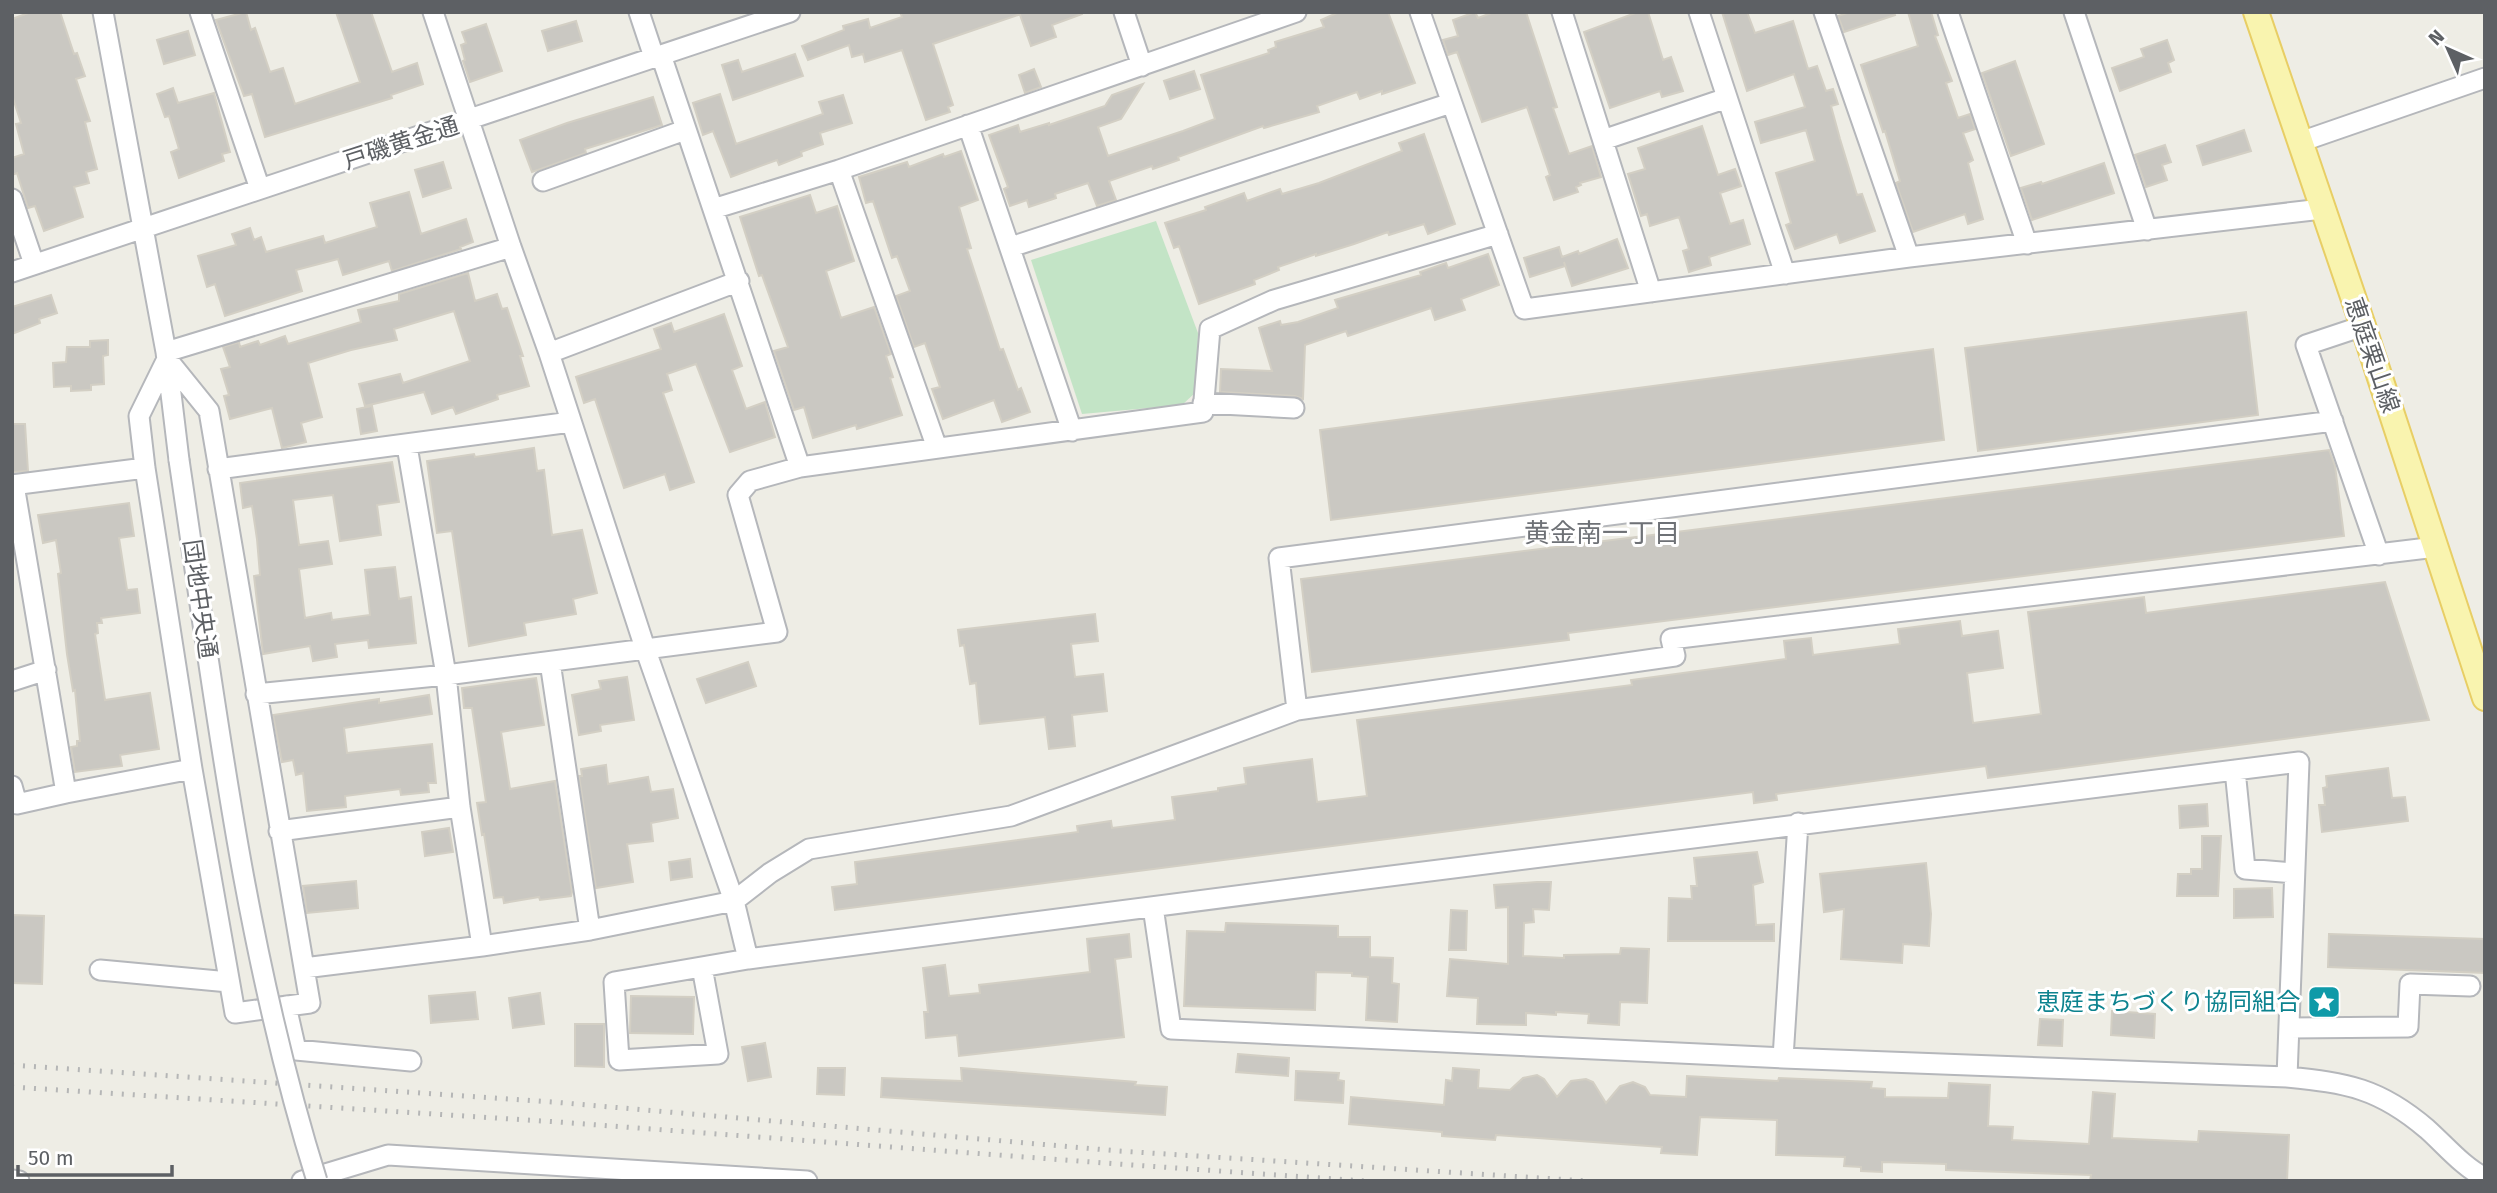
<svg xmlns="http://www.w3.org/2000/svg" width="2497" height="1193" viewBox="0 0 2497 1193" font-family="'Fira Sans','Noto Sans JP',sans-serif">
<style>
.green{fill:#c3e4c6}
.building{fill:#cac8c2;stroke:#d3cfc4;stroke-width:2}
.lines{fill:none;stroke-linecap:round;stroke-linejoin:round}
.minor-casing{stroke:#b5b7bb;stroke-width:23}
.major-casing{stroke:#e8ce65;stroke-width:28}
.minor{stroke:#fff;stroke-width:19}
.major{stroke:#f9f4af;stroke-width:24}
.rail{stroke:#b5b6b6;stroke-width:5;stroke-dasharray:2 9;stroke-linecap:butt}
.minor-bridge-casing{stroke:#b5b7bb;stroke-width:23;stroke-linecap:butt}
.minor-bridge{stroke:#fff;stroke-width:19}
.labels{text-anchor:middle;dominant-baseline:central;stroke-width:6;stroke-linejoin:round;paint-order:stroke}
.street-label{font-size:24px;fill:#5d6064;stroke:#fff}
.culture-label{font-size:24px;fill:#0d838f;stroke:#fff;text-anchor:end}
.neighbourhood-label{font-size:26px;fill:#6e7176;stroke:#fff}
</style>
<rect width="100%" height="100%" fill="#eeede5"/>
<path class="green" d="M1156,221l42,112 -2,59 -14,13 -100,9 -51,-154z"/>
<path class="building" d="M31,12h29l14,42 3,-1 8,23 -9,3 14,42 -5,1 12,47 -11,3 3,11 -15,4 9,30 -39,14 -9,-25 -7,2 -11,-35 -5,2v-17l12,-4 -8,-30 5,-1 -9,-28v-76z
M246,12l5,18 4,-2 15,44 13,-4 12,36 65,-22 -24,-70h35l21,60 25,-9 6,21 -32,11 1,3 -127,39 -13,-43 -8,2 -28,-76z
M900,12h117l1,3 -85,29 20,61 -5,2 2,5 -24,8 -24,-70 -37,12 -2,-8 -11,3 -3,-12 -41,15 -6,-14 42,-16 -1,-4 25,-7 2,9 32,-11z
M1019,12h63v2l-30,11 4,12 -25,9z
M1339,12h49l27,71 -33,11v-3l-22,8 -3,-7 -40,14 2,6 -55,16 -1,-2 -85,31 1,3 -26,9 -1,-3 -43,15 7,19 -19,6 -9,-23 -33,11 1,4 -27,9 -2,-7 -17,6 -6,-17 4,-2 -19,-52 29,-10 2,7 29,-9v2l56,-19 7,-11 31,-11 -22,35 -23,8 10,29 75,-25 32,-12 -14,-44 68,-22 -1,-3 8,-3 -1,-5 49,-15 -3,-7z
M1475,12l3,6 16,-6h32l31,95 -4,1 16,46 23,-8 9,31 -21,6 1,2 -5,2 2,5 -24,8 -8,-23 4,-2 -23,-68 -45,15 -25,-70 -9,3 -5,-15 15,-4 -5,-16z
M1638,12h10l15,48 8,-3 12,34 -21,6 -2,-6 -50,17 -26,-76z
M1722,12h25l8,21 38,-12 15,48 9,-3 9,25 7,-2 5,15 -7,2 9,33 17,56 5,-1 13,37 -35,12 -3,-9 -42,15 -9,-24 5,-2 -15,-50 39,-12 -9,-31 -45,13 -6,-21 50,-15 -11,-33 -47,17z
M1850,12h44l1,3 -51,17 -6,-16z
M1908,12h23l7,23 -3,1 17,45 -6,2 12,35 12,-4 5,15 -12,4 10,27 -5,3 15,56 -15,5 -3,-10 -52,18 -17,-49 4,-2 -15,-50 -2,1 -22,-67 57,-19z
M576,21l6,20 -34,10 -6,-20z
M486,24l16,47 -32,11 -7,-21 2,-1 -4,-15 5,-2 -4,-11z
M188,31l7,24 -31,9 -7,-24z
M2167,40l7,20 -6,3 3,9 -51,19 -8,-23 32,-11 -3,-8z
M795,54l8,22 -70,24 -11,-35 16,-5 4,12z
M2015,61l29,83 -33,12 -29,-83z
M1034,69l7,18 -16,6 -6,-18z
M1194,71l6,18 -30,10 -6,-18z
M173,88l5,15 36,-10 16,59 -8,2 2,7 -45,17 -8,-26 8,-3 -10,-33 -4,1 -8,-23z
M720,94l16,50 87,-30 -4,-12 24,-7 9,28 -32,10 3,11 -22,8 1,4 -23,9 -2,-5 -46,17 -18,-46 -10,4 -10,-32z
M653,97l9,28 -77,24 1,4 -54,19 -12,-32 47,-17z
M1702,126l16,49 17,-6 6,17 -21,7 10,31 13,-4 7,24 -41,13 2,8 -22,7 -6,-21 6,-2 -10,-32 -29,9 -3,-12 -6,2 -13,-42 17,-5 -7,-21z
M2244,130l7,21 -48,14 -6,-19z
M1424,134l31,90 -27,10 -4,-10 -35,11 -1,-3 -34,12 -38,12v-2l-38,13 1,3 -25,10 1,4 -56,20 -20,-58 -5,2 -9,-25 41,-13 -1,-3 39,-14 3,8 33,-12 2,5 37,-11 83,-32 -3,-8z
M2165,145l6,17 -9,3 5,15 -21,7 -11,-32z
M961,151l17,49 -19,7 12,41 -4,1 33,101 3,-1 15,41 3,-2 9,24 -28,10 -8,-22 -51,19 -11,-30 8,-2 -15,-44 -11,4 -18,-51 14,-5 -13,-35 -5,2 -19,-57 -7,2 -7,-26 48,-15 2,5 34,-13 1,3z
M443,162l8,26 -28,9 -8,-27z
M2104,163l10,30 -82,27 -11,-32 20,-6 1,2z
M409,192l12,42 45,-15 7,23 -13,5 1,2 -69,22 -3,-10 -46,14 -5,-16 -42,11 6,21 -77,25 -10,-32 -8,3 -9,-31 38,-11 -4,-11 18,-6 4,12 7,-3 5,15 57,-16 2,7 52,-16 -7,-24z
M810,195l6,18 21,-7 17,55 -28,10 15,47 33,-11 17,47 -5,2 7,21 -3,1 12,37 -45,14 -1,-4 -43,13 -9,-31 -10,3 -20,-59 14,-4 -26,-72 -3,1 -19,-59z
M1617,239l11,29 -56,18 -8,-24 1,4 -35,11 -6,-19 35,-11 3,10 16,-6 1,3z
M1488,254l11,31 -38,14 4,11 -30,10 -4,-12 -83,28 -2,-5 -41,14 -2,54 -8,-3 -75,-4 1,-23 51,2 -13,-43 21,-7 1,4 17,-3 40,-14 -3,-8 86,-25 -1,-3 26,-9 2,5z
M468,273l7,28 22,-7 5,15 5,-1 16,48h-3l9,30 -32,9 1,4 -42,15 -3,-7 -21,7 -8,-22 -59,14 -6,-22 41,-10 3,9 67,-22 -16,-50 -60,18 3,11 -46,10 -43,13 14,54 -21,6 5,19 -24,6 -10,-40 -42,11 -6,-23 5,-1 -8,-26 9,-2 -7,-20 16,-5 1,5 18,-6 2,4 25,-9 3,8 73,-22 -3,-12 41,-9v-7z
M51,295l6,18 -18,6 1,4 -28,11v-27z
M2246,312l12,103 -280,36 -13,-103z
M724,314l18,52 -10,4 14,39 19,-7 10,35 -45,15 -34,-88 -29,10 5,16 -9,3 31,89 -24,8 -5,-16 -41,14 -29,-89 -11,4 -8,-26 85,-28 -7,-20 17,-6 3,9z
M108,340v15l-5,1 1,28 -13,1v5l-20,1v-5l-17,1 -1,-24 13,-1 1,-15h23v-6z
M1933,349l11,91 -613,80 -11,-90z
M372,406l5,25 -16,3 -4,-25z
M12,424h13l3,47 -16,1z
M534,448l3,23 7,-1 8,65 30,-5 15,63 -24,6 3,15 -52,9 2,12 -57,11 -17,-115 -15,2 -10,-72 47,-7 1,3z
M2329,450l6,16 9,70 -776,97 1,7 -257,32 -11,-93z
M392,462l7,40 -22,3 4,30 -41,6 -7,-46 -40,5 6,45 29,-4 4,23 -33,5 6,49 26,-5 1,7 38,-5 -5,-45 30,-3 4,32 12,-2 5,46 -47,5 -1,-8 -33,4 2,13 -24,4 -3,-15 -47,8 -9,-78 6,-1 -3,-36 -5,-33 -9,2 -3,-25z
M129,503l5,33 -15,2 8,52 10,-1 3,24 -39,5 1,5h-5l1,10 -3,1 10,66 45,-7 9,56 -39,6 2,11 -47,6 -4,-25 6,-1v-5h3l-5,-51 -2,1 -6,-37 -9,-80 3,-1 -5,-33 -13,3 -5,-28z
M2385,582l44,138 -441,58 -2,-12 -210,28 1,6 -23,3 -1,-11 -918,118 -3,-23 25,-3 -2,-22 223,-30 -1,-6 34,-5 1,7 63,-8 -3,-23 46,-6v-3l28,-4 -2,-16 68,-9 5,43 50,-6 -10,-76 275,-35 -1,-5 155,-21 -2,-18 27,-3 2,17 87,-11 -2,-15 62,-8 2,15 36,-5 5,37 -36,5 6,50 68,-9 -13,-102 116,-15 2,16z
M1095,614l3,27 -27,3 4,33 28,-3 4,37 -35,4 3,31 -26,3 -4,-32 -65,7 -4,-41 -6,1 -6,-39 -4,1 -2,-16z
M748,662l8,24 -50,17 -9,-24z
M627,677l7,43 -34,5 1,6 -22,4 -7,-40 29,-6 -2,-8z
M536,678l8,47 -43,7 9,57 45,-8 17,111 -1,4 -31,4 -1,-3 -35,6 -1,-6 -9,1 -10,-64 -2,1 -5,-32 9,-1 -14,-94h-8l-2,-20z
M429,695l3,19 -88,14 3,25 85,-9 4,39h-8l1,9 -28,3 -1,-6 -55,7 1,11 -39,4 -4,-38 -7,2 -3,-15 -11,2 -9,-47 106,-16v4z
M606,765l2,19 40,-7 3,15 22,-3 5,29 -27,5 2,18 -26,3 6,38 -37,6 -17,-112h3l-1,-7z
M2388,768l4,30 13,-1 3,24 -86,11 -3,-27h6l-2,-17 4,-1 -1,-11z
M2207,804l1,22 -28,2 -1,-22z
M449,828l4,24 -28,4 -3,-24z
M2202,836h19l-3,60h-41l1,-22h13v-5h11z
M1757,852l6,30 -10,3 3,40 18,-1v17h-106l1,-43 23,1 -1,-13h6l-3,-28z
M690,859l2,18 -21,3 -2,-18z
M1926,863l5,51 -2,32 -26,-2 -1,19 -61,-4 3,-50 -20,3 -4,-38z
M356,881l2,27 -51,5 -4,-27z
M1537,882h14l-2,28 -16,-1 1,13 -10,1 -1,33 41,2v-3l56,-1 1,-6 28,1 -2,54 -27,-1 -1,23 -31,-2 1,-9 -33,-2v3l-30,-2v12l-49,-1 1,-26 -31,-2 3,-37 58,5v-57l-12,1 -2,-23z
M2272,888l1,29 -39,1v-29z
M1451,910l16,1 -1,39h-17z
M12,915l32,1 -2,68 -30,-1z
M1226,923l112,3v11h32v20l23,1 -1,25 7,1 -2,38 -31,-2 2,-43 -16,-1v-3l-36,-1 -1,38 -131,-4 3,-75 38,1z
M1129,934l2,23 -16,2 9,78 -165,19 -2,-21 -31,3 -2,-26h4l-5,-44 22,-3 4,31 31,-3 -1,-8 111,-13 -3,-33z
M2329,934l156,5v34l-157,-6z
M475,992l3,27 -47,4 -2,-27z
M540,993l4,31 -31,4 -4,-30z
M631,996l63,1 -1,37 -63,-1z
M2112,1011l43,3 -1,24 -43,-3z
M2040,1019l23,1 -1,26 -24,-1z
M575,1024h29v43l-29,-1z
M765,1043l6,34 -23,4 -6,-34z
M1238,1054l51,4 -1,18 -52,-4z
M818,1068h27l-1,27 -27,-1z
M961,1068l175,14 -1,3 32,2 -2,28 -284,-18 1,-19 80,3z
M1453,1068l26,2 -1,18 32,2 13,-12 14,-3 7,4 13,18 14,-16 15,-2 7,3 13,21 14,-17 13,-4 12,5 5,8 36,2 1,-21 91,5 1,-3 93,4 -1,6 14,1v8l63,1 1,-15 41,2 -2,41 25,1 -1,13 77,4 4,-52 22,2 -3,44 86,4 1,-11 90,4 -2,46h-197l1,-6 -145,-5v-6l-64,-2v10l-21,-1v-4l-17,-1 1,-9 -69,-2 1,-35 -77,-3 -3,38 -36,-2 1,-6 -166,-12 -1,5 -53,-4v-4l-93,-8 2,-27 93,8 2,-25 6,1z
M1296,1071l43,2 -1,7 6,1 -1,22 -48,-3z"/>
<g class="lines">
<defs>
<path id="minor" d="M103,12l63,340 13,108
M200,12l60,177
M639,12l15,45
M1124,12l18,54
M1420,12l104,297 385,-52 413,-48
M1562,12l89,280
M1699,12l86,262
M1824,12l85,245
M1948,12l79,232
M2074,12l73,218
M661,55l139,412
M968,125l104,306
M1603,140l124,-42
M2300,142l185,-64
M839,170l98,278
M543,181l142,-51
M12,199l22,65
M713,209l126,-39 457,-158
M1011,247l440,-144
M12,272l778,-260
M2363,326l-57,19 73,210
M166,352l345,-105
M549,353l190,-72
M167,359l42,52 101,592 -75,10 -43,-244 -47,-301 -6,-52z
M1203,403l91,5
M407,446l39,229 14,132 22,139
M218,469l353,-47
M12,485l133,-17
M14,485l52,308 126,-24
M550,662l40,268
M12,681l34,-11
M256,694l190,-19 331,-43 -39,-137 12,-14 50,-14 403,-55 7,-83 64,-29 224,-66
M1297,710l-18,-152 1054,-137
M2235,770l10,99 49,4
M12,786l5,18 49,-11
M279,831l181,-24
M1153,907l18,122 612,29 504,19 12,-315c-518,63 -1034,130 -1551,197l-14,-58 36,-28 39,-24 202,-33 286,-106 378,-54 -4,-17 765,-92
M702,967l16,87 -99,6 -5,-78 134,-23
M304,968l178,-22 108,-16 144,-29 -89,-253 -96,-295 -38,-106 -78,-235
M100,970l129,12
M286,1006l10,44 115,11
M2289,1028l119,-1 2,-43 60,2
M1783,1058l15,-235
M2287,1077c60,6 92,11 140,52 19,17 35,37 58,49
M12,1180l7,1
M302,1181l86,-26 419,26"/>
<path id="major" d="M2256,12l107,314 122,372"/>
</defs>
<use href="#minor" class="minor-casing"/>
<use href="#major" class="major-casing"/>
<use href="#minor" class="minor"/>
<use href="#major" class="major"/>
<path class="rail" d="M12,1065l541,37 566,49 468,30
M12,1087l546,35 560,42 246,17"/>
<defs>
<path id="minor-bridge" d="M179,460c36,241 65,488 138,721"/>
</defs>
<use href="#minor-bridge" class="minor-bridge-casing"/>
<use href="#minor-bridge" class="minor-bridge"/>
</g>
<defs>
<symbol id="sight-square" viewBox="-11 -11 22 22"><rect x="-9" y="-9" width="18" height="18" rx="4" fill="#0f9aa8" stroke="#fff"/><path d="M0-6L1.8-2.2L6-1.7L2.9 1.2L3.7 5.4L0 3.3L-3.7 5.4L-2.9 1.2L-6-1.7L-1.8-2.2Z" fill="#fff"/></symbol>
</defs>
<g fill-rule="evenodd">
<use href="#sight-square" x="2305" y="983" width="38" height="38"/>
</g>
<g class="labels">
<g class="street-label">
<text transform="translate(401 143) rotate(-18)">戸磯黄金通</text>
<text transform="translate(2372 355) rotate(71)">恵庭栗山線</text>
<text transform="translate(200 599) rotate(82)">団地中央通</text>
</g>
<g class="culture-label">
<text x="2300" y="1002">恵庭まちづくり協同組合</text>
</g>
<g class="neighbourhood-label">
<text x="1602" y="533">黄金南一丁目</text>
</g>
</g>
<rect width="2497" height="1193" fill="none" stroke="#5d6064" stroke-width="28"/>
<g transform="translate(2448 49) rotate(315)" stroke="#ffffff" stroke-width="5" paint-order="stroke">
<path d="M0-5L12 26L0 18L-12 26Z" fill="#5d6064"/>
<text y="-10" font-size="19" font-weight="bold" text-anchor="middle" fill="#5d6064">N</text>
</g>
<path d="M18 1165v10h154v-10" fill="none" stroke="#5d6064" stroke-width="3.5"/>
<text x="28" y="1165" font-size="21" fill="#5d6064" stroke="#ffffff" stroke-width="5" paint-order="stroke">50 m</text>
</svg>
